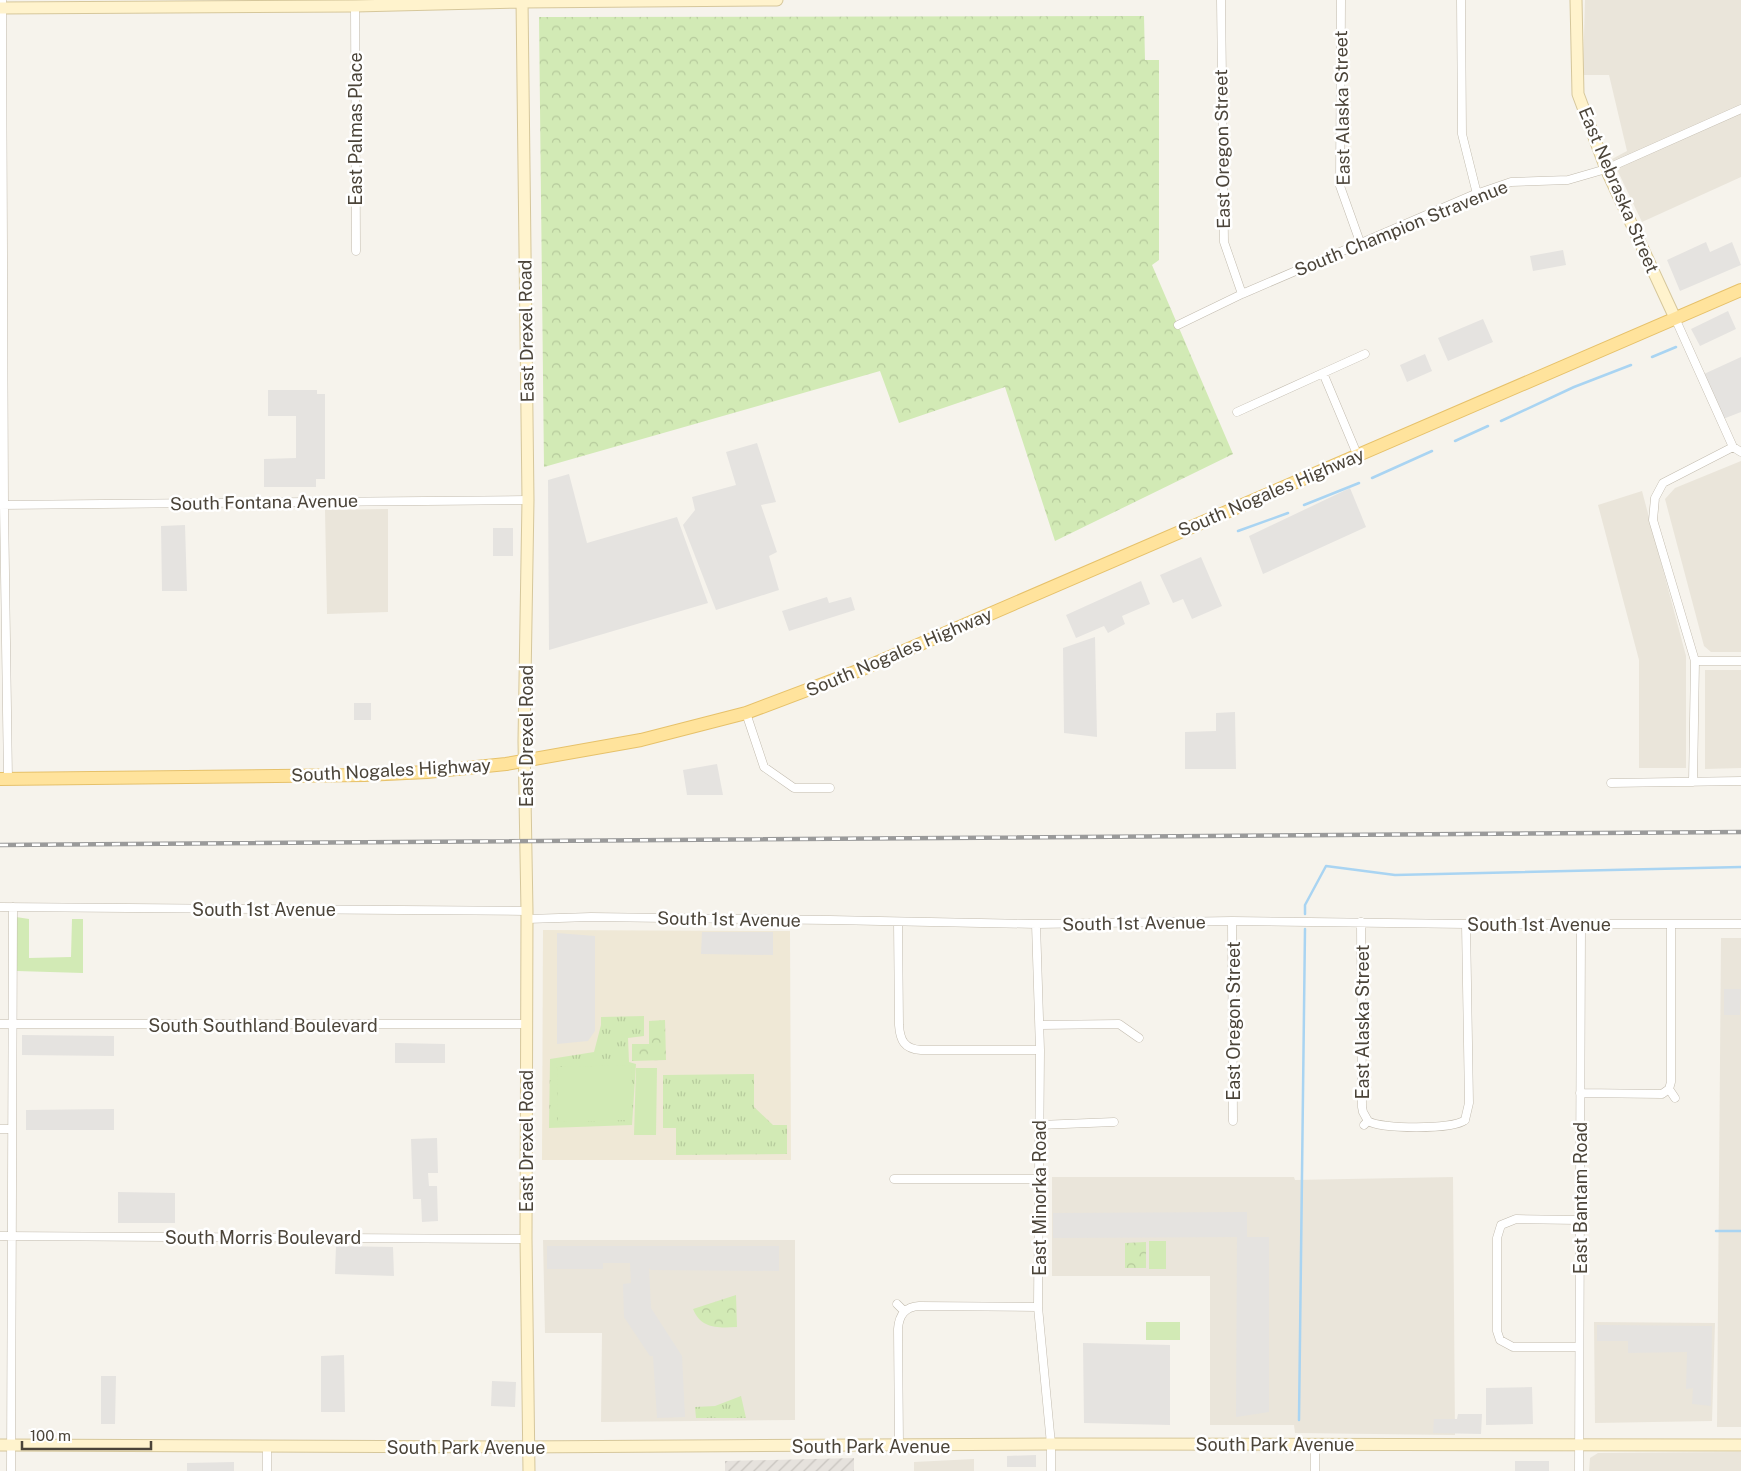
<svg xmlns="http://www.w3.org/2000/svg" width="1741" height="1471" viewBox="0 0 1741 1471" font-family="'Public Sans',sans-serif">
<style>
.residential{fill:#eae5da}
.industrial{fill:url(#industrial-furrows)}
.education{fill:#efe8d6}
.grass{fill:url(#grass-tufts)}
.park{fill:url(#park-crowns)}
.garden{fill:#d2eab5}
.parking{fill:#e5e3e0}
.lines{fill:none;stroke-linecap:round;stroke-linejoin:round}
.stream{stroke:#a9d4f2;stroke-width:2.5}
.street-casing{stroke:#c2bbae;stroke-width:9}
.secondary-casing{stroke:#d6c79b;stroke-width:13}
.primary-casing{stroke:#e6c16a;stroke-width:14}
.street{stroke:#fff;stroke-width:8}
.secondary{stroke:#fff3cd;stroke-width:11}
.primary{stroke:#ffe39c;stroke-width:12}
.rail-casing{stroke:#9a9a9a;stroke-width:4.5}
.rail{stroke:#fff;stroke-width:2.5;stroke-dasharray:8;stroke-linecap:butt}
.labels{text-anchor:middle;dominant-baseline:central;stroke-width:5;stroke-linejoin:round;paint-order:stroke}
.street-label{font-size:18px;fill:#4b4439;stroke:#fff}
</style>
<defs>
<pattern id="industrial-furrows" width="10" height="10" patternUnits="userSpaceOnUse" patternTransform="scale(1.25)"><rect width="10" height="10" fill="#e6e2dd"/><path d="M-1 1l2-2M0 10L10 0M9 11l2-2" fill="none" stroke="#c7c3be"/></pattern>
<pattern id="grass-tufts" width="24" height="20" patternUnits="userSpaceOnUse" patternTransform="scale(1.25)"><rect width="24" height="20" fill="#d2eab5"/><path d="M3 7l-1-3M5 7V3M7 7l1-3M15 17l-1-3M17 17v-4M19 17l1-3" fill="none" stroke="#b6ca9c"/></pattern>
<pattern id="park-crowns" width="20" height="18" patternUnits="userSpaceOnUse" patternTransform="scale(1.25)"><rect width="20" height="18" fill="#d2eab5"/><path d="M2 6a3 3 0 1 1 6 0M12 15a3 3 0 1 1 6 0" fill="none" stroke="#b6ca9c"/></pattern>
</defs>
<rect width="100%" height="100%" fill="#f6f3ec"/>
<path class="residential" d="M1585,0h156v177l-99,45 -30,-63 15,-8 -18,-76h-26z
M1741,461v191h-30l-7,-6 -39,-147 10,-11z
M1642,491l44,165v112h-47v-108l-41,-155z
M388,509v103l-61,2 -2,-104z
M1705,670h36v98l-36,1z
M1721,938h20v489h-24z
M1052,1177h242l1,3 158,-3 2,258 -160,-2 -1,-8h-84v-149h-158z
M543,1240h252v180l-194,2 1,-89h-57z
M1594,1322l121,1 -3,98 -117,2z
M1741,1452v19h-152l1,-13 8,-5z
M974,1459v12h-60v-9z"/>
<path class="industrial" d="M854,1458v13h-129v-10z"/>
<path class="education" d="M543,930l247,1 1,229h-249z"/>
<path class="grass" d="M644,1016v20l-16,2 1,24 7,2 -4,61 -83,3 1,-69 44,-7 7,-27v-8z
M754,1074v33l19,18h14v29l-111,1v-27h-13v-53z
M741,1396l5,22h-50l-1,-11 20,-1z"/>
<path class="park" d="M1144,16l1,44h14v200l-7,5 81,189 -178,87 -50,-154 -106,36 -19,-52 -336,96 -5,-450z
M665,1020l1,40 -34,1v-17h17v-23z
M1146,1242v26h-21v-25z
M736,1295l1,32c-19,1 -36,2 -44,-18z"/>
<path class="garden" d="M16,917l13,2v39l42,-1 1,-38h11v54l-66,-2z
M631,1065l1,55 -74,2 -1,-55z
M636,1068h21l-1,67h-22z
M1149,1241h17v28h-17z
M1146,1322h34v18h-34z"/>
<path class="parking" d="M1706,242l4,10 22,-10 9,23 -61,26 -13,-31z
M1563,250l3,15 -33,6 -3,-15z
M1728,311l8,18 -36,17 -9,-17z
M1483,319l10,23 -45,19 -10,-23z
M1425,354l7,17 -25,11 -7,-17z
M1741,357v55l-18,7 -19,-45z
M268,390h49v4h8v85h-9v8h-52v-28l32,-1v-42h-28z
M757,443l19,59 -15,3 16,47 -8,4 10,34 -63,20 -33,-85 12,-15 -3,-13 44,-12 -10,-33z
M569,474l18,69 90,-26 31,86 -159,47 -1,-170z
M1350,488l16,39 -103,47 -14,-38z
M185,525l2,66h-25l-1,-65z
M493,528h20v28h-20z
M1201,557l21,49 -30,13 -9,-20 -10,4 -13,-28z
M1141,581l9,23 -28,12 3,8 -17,9 -4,-7 -28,12 -10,-23z
M827,597l2,6 22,-6 4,13 -66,21 -7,-20z
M1095,637l2,100 -33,-4 -1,-85z
M354,703h17v17h-17z
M1235,712l1,57h-51v-37l31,-1v-18z
M717,764l6,31h-36l-4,-25z
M702,932h71v23l-72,-1z
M557,933l38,3v95l-7,10 -31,3z
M1724,989h17l-1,26h-16z
M22,1035l92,1v20l-92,-1z
M395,1043l50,1v19h-50z
M114,1109v21h-88v-20z
M437,1138l1,35h-10l1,13h8l1,35 -16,1 -1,-23h-8l-2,-60z
M118,1192l57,1v30h-57z
M1247,1212v25h22v175l-33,5 1,-180 -184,1v-25z
M336,1246l57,1 1,29 -59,-2z
M547,1246h232v25l-128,-1 -2,-2 2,40 31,48 3,61 -28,1 -4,-62h-3l-26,-39 -1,-33 8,-1 -1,-20h-27v6h-56z
M1597,1325l115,1 -1,80 -19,-2 1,-16 -7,1 1,-37 -59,1v-12h-31z
M1083,1343l87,2v80l-86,-2z
M344,1355l1,57h-24v-56z
M101,1376h15l-1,48h-14z
M492,1381l24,1 -1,25 -24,-1z
M1532,1387l1,37 -47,1v-37z
M1458,1414h24l-1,20 -48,-1 1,-14h23z
M1036,1455v12h-29v-11z
M1515,1461h34v10h-34z
M234,1462v9h-47v-8z"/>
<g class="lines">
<path class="stream" d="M1652,357l24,-10
M1501,421l73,-34 57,-22
M1455,441l33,-15
M1372,478l60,-27
M1304,505l55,-22
M1238,531l50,-18
M1305,914v-9l21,-39 69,9 346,-8
M1716,1231h25
M1299,1420l6,-491"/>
<defs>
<path id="street" d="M2,0l2,505 4,274
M1221,0l3,242 18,52
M1341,0l-1,186 20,56
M1461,0l1,134 15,60
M355,6l1,245
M1675,318l58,129 8,5
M1178,325l64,-31 231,-99 38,-13 57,-2 38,-11 135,-60
M1323,373l42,-19
M1237,412l86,-39 34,81
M0,505l528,-5
M1695,661h46
M746,713l18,54 30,21h36
M1693,782l2,-121 -42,-141 2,-22 8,-15 70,-36
M1611,783l130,-2
M0,907l527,4
M527,919l64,-2 239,3 206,4 196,-3 234,3h275
M1232,921l1,200
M898,922l1,103c1,15 5,24 22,25h119
M1361,922l1,185 1,5 5,9 -4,4
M1036,924l4,126 -2,257 13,137v27
M0,1024h526
M1040,1025l79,-1 20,14
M1669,1089l2,-7v-158
M1669,1089l6,9
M1580,1093l82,1 7,-5
M1465,1120l4,-17 -3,-179
M1368,1121c12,8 85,9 97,-1
M1039,1125l75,-3
M0,1129h11
M894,1179h145
M0,1236l526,3
M897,1304l7,7
M1579,1347h-66l-13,-7 -3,-9v-93l4,-13 15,-6 63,1
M1315,1444v27
M267,1446v25
M899,1446l-1,-117c1,-14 7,-22 21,-23l119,1
M11,1471l2,-564
M1579,1471l2,-547"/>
<path id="secondary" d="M522,0l6,500 -4,241 3,170 -1,328 3,232
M1576,0l2,94 28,75 69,149
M0,8l355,-2 167,-4 255,-2
M0,1445l516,2 535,-3 690,1"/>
<path id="primary" d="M0,779l365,-4 62,-3 79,-8 135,-24 105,-27 114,-43 881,-380"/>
</defs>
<use href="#street" class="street-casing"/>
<use href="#secondary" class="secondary-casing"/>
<use href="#primary" class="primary-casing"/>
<use href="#street" class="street"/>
<use href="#secondary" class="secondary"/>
<use href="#primary" class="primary"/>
<defs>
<path id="rail" d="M0,845l1741,-13"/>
</defs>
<use href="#rail" class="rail-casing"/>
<use href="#rail" class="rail"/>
</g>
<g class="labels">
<g class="street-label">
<text transform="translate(1342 108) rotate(-91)">East Alaska Street</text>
<text transform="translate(355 129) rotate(-90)">East Palmas Place</text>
<text transform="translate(1222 149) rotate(-91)">East Oregon Street</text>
<text transform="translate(1619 190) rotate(67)">East Nebraska Street</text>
<text transform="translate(1401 228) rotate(-22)">South Champion Stravenue</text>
<text transform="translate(526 331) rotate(-91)">East Drexel Road</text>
<text transform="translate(1271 492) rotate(-23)">South Nogales Highway</text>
<text transform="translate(264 502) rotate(-1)">South Fontana Avenue</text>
<text transform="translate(899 652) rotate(-23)">South Nogales Highway</text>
<text transform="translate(526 736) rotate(-90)">East Drexel Road</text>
<text transform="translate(391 770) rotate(-3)">South Nogales Highway</text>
<text x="264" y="909">South 1st Avenue</text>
<text transform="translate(729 919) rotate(1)">South 1st Avenue</text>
<text transform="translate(1134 923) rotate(-1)">South 1st Avenue</text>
<text x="1539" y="924">South 1st Avenue</text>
<text transform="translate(1233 1021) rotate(-90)">East Oregon Street</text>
<text transform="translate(1362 1022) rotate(-90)">East Alaska Street</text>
<text x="263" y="1025">South Southland Boulevard</text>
<text transform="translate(526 1141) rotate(-90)">East Drexel Road</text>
<text transform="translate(1039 1198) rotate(-90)">East Minorka Road</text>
<text transform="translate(1580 1198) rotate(-90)">East Bantam Road</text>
<text x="263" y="1237">South Morris Boulevard</text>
<text x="1275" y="1444">South Park Avenue</text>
<text x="871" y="1446">South Park Avenue</text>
<text x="466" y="1447">South Park Avenue</text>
</g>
</g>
<path d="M22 1441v8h129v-8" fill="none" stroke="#4b4439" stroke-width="2.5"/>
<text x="30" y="1441" font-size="15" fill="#4b4439" stroke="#ffffff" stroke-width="4" paint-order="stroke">100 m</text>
</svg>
